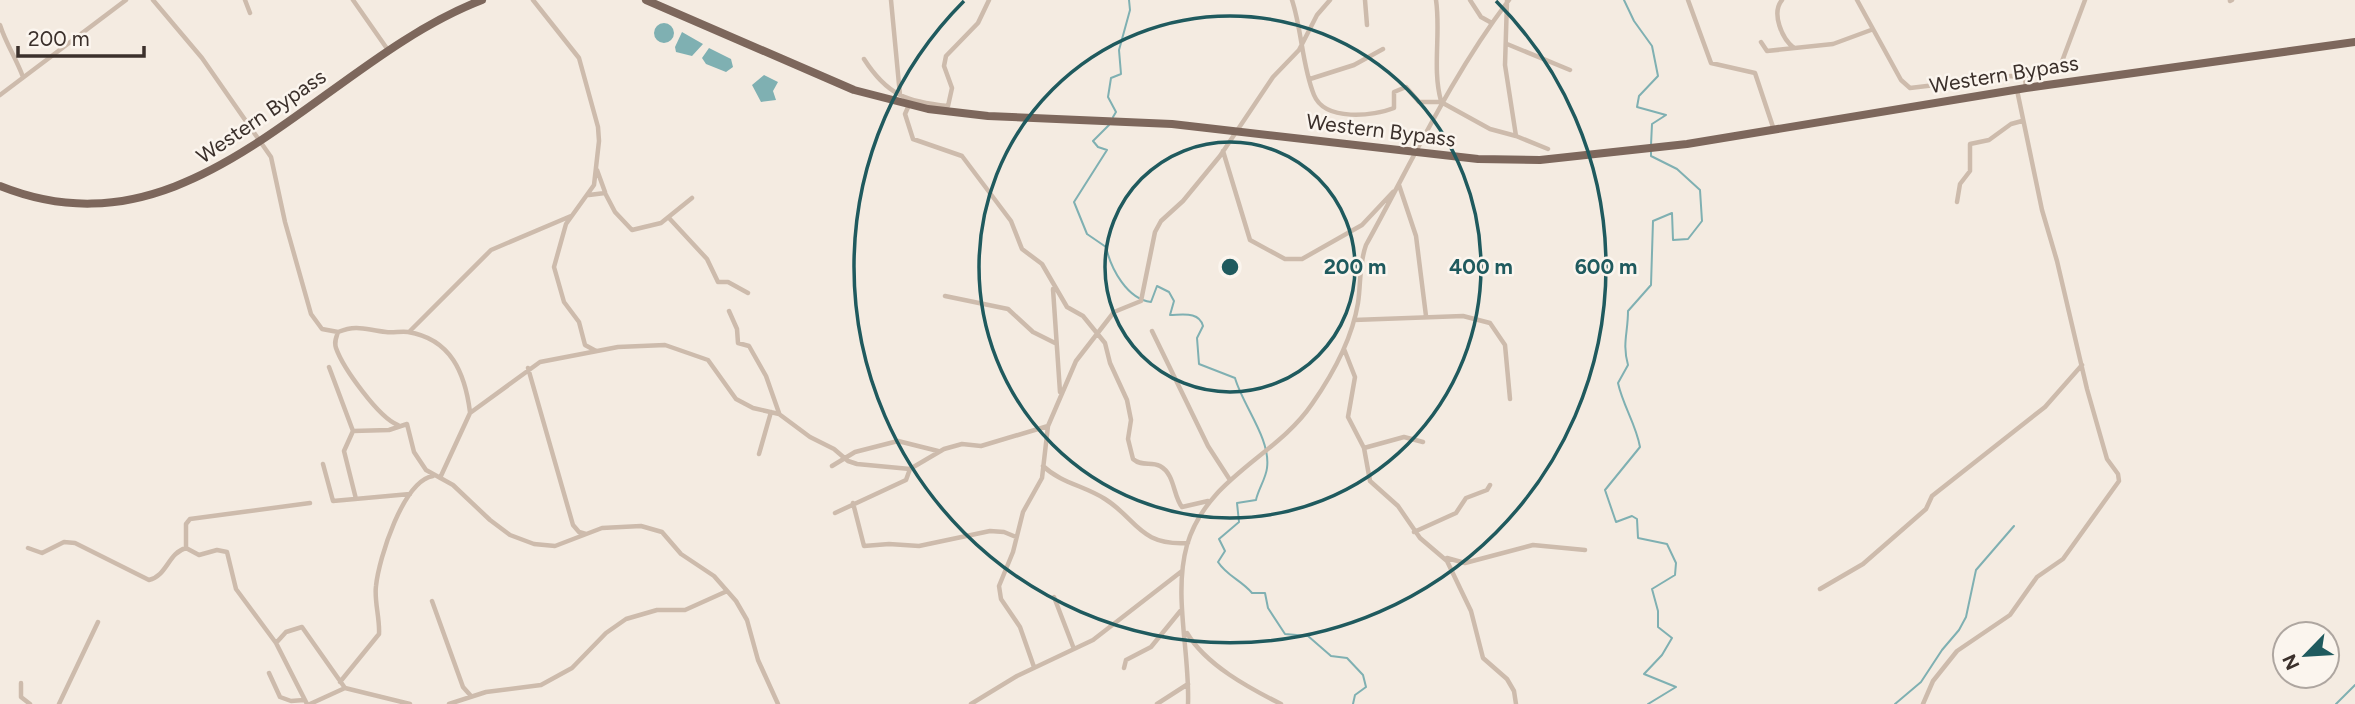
<svg xmlns="http://www.w3.org/2000/svg" width="2355" height="704" viewBox="0 0 2355 704" font-family="Figtree,sans-serif">
<style>
.water{fill:#7fb0b2}
.lines{fill:none;stroke-linecap:round;stroke-linejoin:round}
.stream{stroke:#7fb0b2;stroke-width:2}
.minor{stroke:#cdbbac;stroke-width:4.5}
.primary{stroke:#7d675c;stroke-width:8}
.ring{fill:none;stroke:#1f5a5e;stroke-width:3.5}
.labels{text-anchor:middle;dominant-baseline:central;stroke-width:5;stroke-linejoin:round;paint-order:stroke}
.street-label{font-size:21px;fill:#3b302b;stroke:#fbf5ee}
.centre{fill:#1f5a5e;stroke:#fbf5ee;stroke-width:3.5}
.ring-label{font-size:21px;text-anchor:middle;font-weight:bold;fill:#1f5a5e;stroke:#fbf5ee;stroke-width:5;stroke-linejoin:round;paint-order:stroke}
</style>
<rect width="100%" height="100%" fill="#f4ebe1"/>
<path class="water" d="M654 33a10 10 0 1 1 20 0a10 10 0 1 1-20 0Z
M682,32l21,12 -11,12 -16,-4 -1,-5z
M709,48l22,11 2,8 -7,5 -20,-8 -4,-6z
M764,75l14,7 -5,9 3,9 -15,2 -9,-17z"/>
<g class="lines">
<path class="stream" d="M1624,0l10,21 18,25 6,30 -19,20 -2,11 29,8 -14,9 -1,21
M1113,117l3,-5 -8,-15 3,-19 10,-4 -2,-24 11,-40 -1,-10
M1109,125l-16,16 5,6 9,3 -33,52 13,32 19,13c5,22 21,52 45,55l6,-16 12,6 5,9 -4,14c12,0 29,-4 33,11l-6,12 2,26 36,14c8,28 36,61 32,90 -1,10 -9,22 -11,32l-19,3 2,19 -20,17 6,12 -7,11c9,14 23,18 34,31h13l3,15 17,26 23,2 23,20 16,2 16,17 3,12 -11,8 -2,9
M1648,704l28,-17 -32,-13 18,-19 10,-17 -14,-11v-16l-6,-22 23,-14 1,-12 -9,-19 -29,-6 -1,-19 -5,-3 -16,6 -11,-32 35,-43c-4,-23 -17,-41 -22,-64l10,-18c-6,-22 0,-32 0,-54l23,-26 2,-64 19,-8 1,27 15,-1 14,-18 -2,-31 -23,-21 -26,-13v-5
M1895,704l26,-22 21,-32 17,-20 7,-13 10,-47 38,-44
M2336,704l19,-19"/>
<path class="minor" d="M153,0l49,58 69,99 14,65 26,92 11,15 16,3c-2,6 -4,10 -2,16 7,20 43,70 62,77
M245,0l5,13
M353,0l35,50
M533,0l46,58 19,69 1,14 -5,44 -28,39 -12,43 10,35 15,20 6,23 11,6
M891,0l9,95
M1292,0c10,30 10,66 22,95 11,27 60,21 80,13v-16l12,-5 13,15h22l49,27 26,7 -11,-71 2,-64
M1365,0l2,25
M1436,0c5,33 -4,69 5,101
M1470,0l11,17 9,5
M1688,0l23,63 44,10 19,57
M1782,0c-11,13 0,39 12,48
M1857,0l44,80 9,8 101,-12 14,1
M2230,1l2,-1
M0,25c6,19 16,33 23,52
M1761,42l6,9 66,-7 38,-14
M1507,44l63,26
M864,59c23,36 43,43 84,47l4,-18 -8,-22 2,-10 32,-33 11,-23
M1310,79l44,-14 29,-16
M2026,88l-1,-11 25,-6 11,-7 24,-64
M0,95l126,-95
M909,105l-4,9 8,25 49,17 49,65 11,28 20,15 25,43 16,9 22,27 5,20 17,37 4,20 -3,19 5,20c9,8 18,2 27,7 15,8 13,30 22,41l26,-6
M1516,136l32,13
M1223,151l27,89 35,19h17l60,-34 31,-33
M597,170l8,22
M1399,185l17,51 10,80
M589,195l16,-2 10,19 17,18 29,-7 31,-25
M1957,202l3,-18 10,-13v-27l19,-4 22,-16 11,-3
M669,218l38,41 11,23h10l20,11
M1053,289l7,103
M945,296l63,13 25,23 22,11
M729,311l8,18 1,14 11,3 17,30 13,37
M1354,320l109,-4 27,7 15,22 5,54
M1152,331l56,115 22,34
M338,332c20,-8 28,-2 48,0 7,1 15,-1 22,0 43,7 57,41 62,80
M409,332l82,-82 80,-34
M1344,349l11,28 -7,40 16,31 6,33 28,25 22,32 27,23 24,50 12,47 24,21 7,12 2,13
M329,367l24,64 36,-1 18,-6 7,28 12,18 27,15 37,35 20,15 24,9 21,2 47,-18 39,-2 21,6 19,22 33,22 22,25 11,19 11,40 20,44
M528,368l45,157 6,7 7,2
M353,431l-9,20 12,48
M1364,448l40,-11 19,5
M759,454l12,-42
M323,464l10,37 77,-7
M832,466l23,-14 43,-11 40,10
M1043,466c18,17 42,20 62,33 32,20 34,47 83,44
M440,478l30,-65 70,-51 78,-15 47,-2 43,15 28,39 17,9 26,6 31,23 24,12 14,12 9,3 53,5 34,-20 18,-5 19,2 67,-20
M853,503l11,43 25,-2 30,2 71,-15 14,1 12,5
M835,513l71,-33 4,-11
M1414,532l42,-19 10,-15 21,-8 3,-5
M28,548l14,5 22,-11 11,1 74,37c18,-4 19,-27 37,-32l13,7 18,-5 10,2 9,37 40,54 31,61
M186,548v-24l4,-5 120,-16
M1447,558l18,5 68,-18 52,5
M1820,589l43,-25 63,-55 6,-13 113,-89 37,-42
M1054,597l20,52
M432,601l31,86 8,9
M1187,633c19,32 62,55 94,71
M276,643l10,-11 16,-5 43,61 65,16
M1034,667l-14,-40 -19,-28 -2,-13 14,-34 10,-40 19,-34 6,-52 28,-65 38,-49 27,-11 14,-69 6,-11 22,-20 37,-45 53,-79 26,-27 18,-35 13,-15
M1124,668l2,-8 25,-13 31,-38
M269,673l11,24 11,4 13,-1
M340,682l39,-48c1,-16 -5,-33 -3,-48 3,-28 27,-105 57,-110
M21,683v14l9,7
M59,704l39,-82
M310,704l35,-16
M449,704l37,-12 55,-7 31,-17 34,-35 20,-14 31,-9h28l40,-18
M971,704l46,-28 76,-36 89,-69
M1157,704l31,-20
M1188,704c2,-51 -15,-109 -1,-159 20,-68 89,-88 125,-141 21,-30 40,-65 46,-101 3,-20 1,-39 8,-58 46,-83 85,-169 143,-245
M1923,704l10,-23 24,-30 53,-36 27,-38 26,-18 56,-78 -1,-7 -11,-15 -20,-70 -30,-128 -15,-51 -25,-120"/>
<path class="primary" d="M646,0l208,90 74,19 60,7 184,8 306,35 62,1 147,-16 339,-56 329,-46
M0,186c194,78 320,-124 482,-186"/>
</g>
<g class="ring">
<circle cx="1230" cy="267" r="125"/>
<circle cx="1230" cy="267" r="251"/>
<path d="M1496 1A376 376 0 1 1 964 1"/>
</g>
<g class="labels">
<g class="street-label">
<text transform="translate(2004 74) rotate(-9)">Western Bypass</text>
<text transform="translate(261 116) rotate(-34)">Western Bypass</text>
<text transform="translate(1381 130) rotate(7)">Western Bypass</text>
</g>
</g>
<circle cx="1230" cy="267" r="10" class="centre"/>
<g class="ring-label">
<text x="1355" y="274">200 m</text>
<text x="1481" y="274">400 m</text>
<text x="1606" y="274">600 m</text>
</g>
<g transform="translate(2306 655) rotate(245)"><circle r="33" fill="#fbf5ee" stroke="#aea6a0" stroke-width="2"/>
<path d="M0-5L12 26L0 18L-12 26Z" fill="#1f5a5e"/>
<text y="-10" font-size="19" font-weight="bold" text-anchor="middle" fill="#3b302b">N</text>
</g>
<path d="M18 46v10h126v-10" fill="none" stroke="#3b302b" stroke-width="3.5"/>
<text x="28" y="46" font-size="21" fill="#3b302b" stroke="#fbf5ee" stroke-width="5" paint-order="stroke">200 m</text>
</svg>
